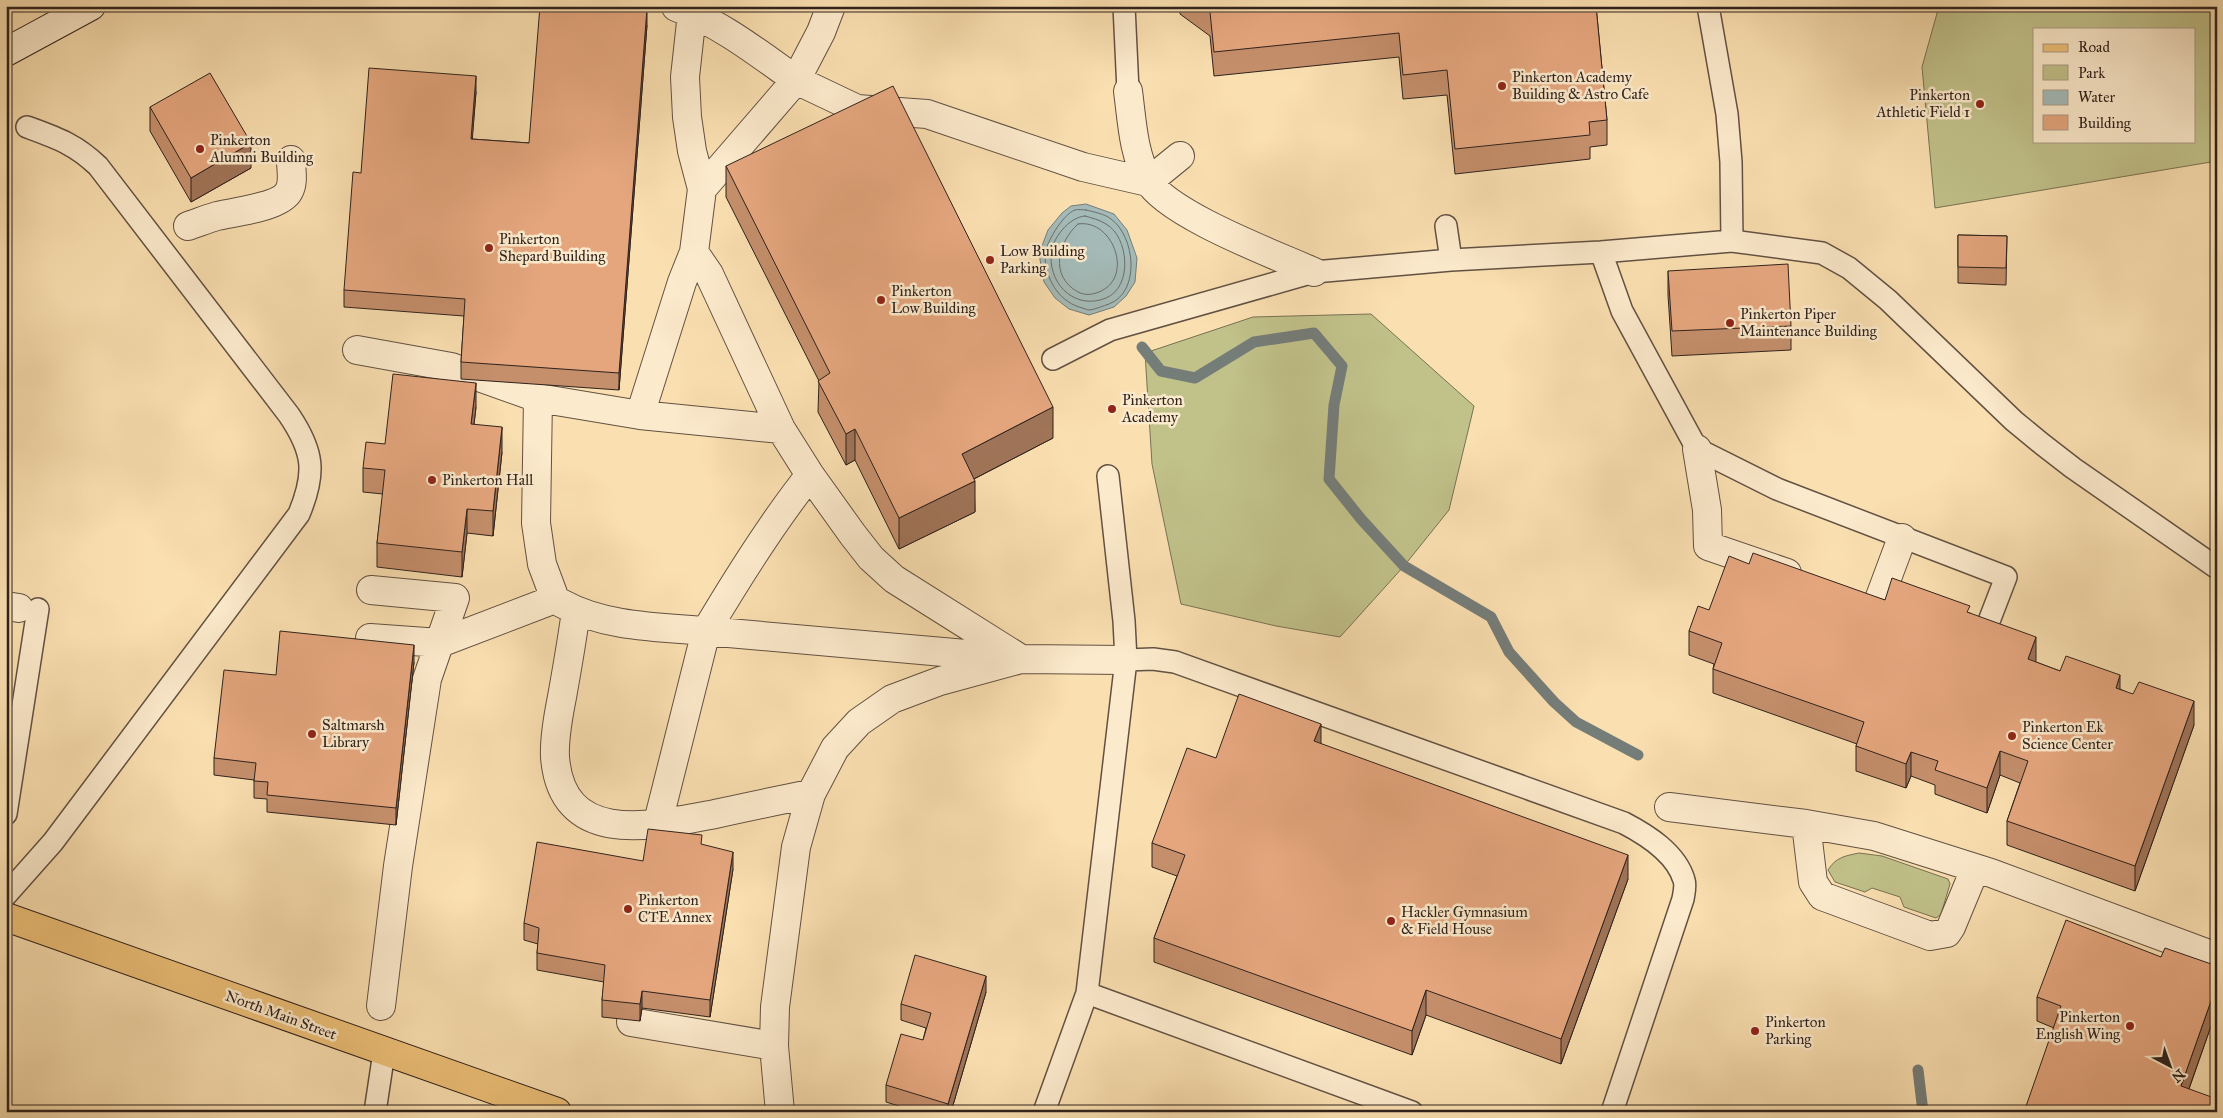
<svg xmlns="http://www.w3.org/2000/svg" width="2223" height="1118" viewBox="0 0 2223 1118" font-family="'IM FELL Great Primer',serif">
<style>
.green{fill:#c1c18a;stroke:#787254;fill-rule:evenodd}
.water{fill:#a4bab7;stroke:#757d79}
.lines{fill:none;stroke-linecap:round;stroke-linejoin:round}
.shore{stroke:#6a6e6a;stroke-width:1}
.stream{stroke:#757d79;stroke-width:11}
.lane-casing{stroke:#625142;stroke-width:24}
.street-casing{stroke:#625142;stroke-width:30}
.secondary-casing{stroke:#2f221d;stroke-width:30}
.primary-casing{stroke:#2f221d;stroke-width:30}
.lane{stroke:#fceacc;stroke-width:21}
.street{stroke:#fceacc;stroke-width:28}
.secondary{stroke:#fceacc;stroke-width:28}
.primary{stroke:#edc078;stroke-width:28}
.wall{fill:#c58f6c;stroke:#2f221d}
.shaded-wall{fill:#a07458;stroke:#2f221d}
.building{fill:#e5a67e;stroke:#2f221d}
.poi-dot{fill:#8f2418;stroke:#fceacc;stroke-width:2}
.labels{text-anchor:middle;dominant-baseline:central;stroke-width:5;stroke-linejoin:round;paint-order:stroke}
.poi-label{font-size:15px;fill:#2f221d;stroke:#fceacc;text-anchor:start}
.street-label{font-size:15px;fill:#2f221d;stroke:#fceacc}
</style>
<rect width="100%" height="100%" fill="#fadfb0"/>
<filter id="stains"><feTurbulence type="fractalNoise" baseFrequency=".004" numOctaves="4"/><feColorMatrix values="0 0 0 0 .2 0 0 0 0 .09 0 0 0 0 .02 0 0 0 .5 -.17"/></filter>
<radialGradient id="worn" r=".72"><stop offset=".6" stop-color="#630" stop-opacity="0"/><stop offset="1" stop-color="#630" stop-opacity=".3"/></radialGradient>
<path class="green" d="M1939,6h278v155l-282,47 -13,-141zM2034,29h160v112h-160z
M1371,314l103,92 -25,104 -45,56 -64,71 -64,-11 -95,-22 -29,-140 -7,-111 108,-36z
M1859,853l23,3 66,23 2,5 -9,30 -5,4 -32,-11 -4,-10 -28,-9 -7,4 -30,-10 -7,-12c8,-13 17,-14 31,-17z"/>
<path class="water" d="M1086,204l28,10 13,16 10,28 -2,24 -9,14 -12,11 -25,8 -20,-6 -14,-11 -11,-16 -5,-28 9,-24 14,-17 9,-7z"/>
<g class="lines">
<path class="shore" d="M1086,210c8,2 19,4 25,9 24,17 30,73 -2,85 -6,2 -13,5 -19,6 -3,0 -7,-2 -11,-3 -21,-7 -33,-28 -34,-50 -1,-12 18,-43 30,-47 3,-1 8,0 11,0z
M1085,216c7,2 15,4 21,8 23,13 27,63 0,74 -29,12 -56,-11 -55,-42 0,-17 18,-39 34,-40z
M1078,224c36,-6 58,57 18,69 -6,2 -12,2 -18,-1 -29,-16 -20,-50 0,-68z"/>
<path class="stream" d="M1142,347l19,24 34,7 59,-36 60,-9 28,33 -8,39 -5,74 32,40 43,47 87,51 18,35 45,50 22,20 62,33
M1918,1070l5,42"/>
<defs>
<path id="lane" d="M1124,6l4,85
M1708,6l19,108 4,48 1,79
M1446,226l5,34
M1601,252l21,59 75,138 80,40 229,88 -25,65
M1053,359l57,-29 204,-58 137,-12 150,-8 131,-11 90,12 27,15 39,32 126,121 28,23 31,24 144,100
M1126,660l27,-1 22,3 449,161c23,12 52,30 60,57 2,6 0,13 -1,19l-71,213
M6,814l32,-205
M6,895l47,-53 246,-328c17,-41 15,-62 -10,-99l-191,-249c-23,-22 -41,-28 -71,-39
M1087,993l325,119
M375,1112l9,-60
M1044,1112l43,-119 39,-333 -2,-39 -16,-145"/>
<path id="street" d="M676,7c44,16 82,46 120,73l25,-48 10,-26
M1128,91c4,30 5,62 20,89 18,34 128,75 166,92
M702,189l94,-109 61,29 70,5 156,53 65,15 32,-26
M188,226c9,-3 19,-7 29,-10 17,-4 64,-9 72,-25 5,-9 2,-21 2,-31
M694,252l15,22 72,155
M357,350l94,17 87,31 102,17 141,14 29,46 43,60 18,23 23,21 127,80 105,1
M640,415l42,-133 12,-30 8,-63 -10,-38 -5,-34 -2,-40 7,-64 4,-7
M1697,449l10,61 1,36 79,27
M810,475c-39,49 -72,102 -104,156l294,26
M371,590l84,8 -28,81 -29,187 -17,140
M561,603c43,24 96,24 145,28l-49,195
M1877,605l25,-67
M6,606l13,2
M576,611c-4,29 -9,58 -14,86 -4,20 -8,41 -7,60 7,91 98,69 160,57 32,-7 64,-14 96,-20
M370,638l70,5 115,-44 -13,-35 -6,-41 2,-125
M1669,807l137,17 68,12 117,37 226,84
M1806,824l7,58 9,14 108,40 17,-3 4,-6 24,-58
M631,1022l143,24
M780,1112l-6,-66 1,-39 21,-160 15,-53 24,-46 24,-26 33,-23 48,-18 81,-22"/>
<path id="secondary" d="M6,52l85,-46"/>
<path id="primary" d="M6,917l551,195"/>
</defs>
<use href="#lane" class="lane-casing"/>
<use href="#street" class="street-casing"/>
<use href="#secondary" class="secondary-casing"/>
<use href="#primary" class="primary-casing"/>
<use href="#lane" class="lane"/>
<use href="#street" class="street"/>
<use href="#secondary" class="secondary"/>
<use href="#primary" class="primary"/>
</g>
<path class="wall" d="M1180,6h416l11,114v25l-17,2v12l-135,15 -8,-79 -44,4 -4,-42 -185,19 -4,-40 -30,-22z
M647,25l-28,365 -158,-11v-17l3,-46 -120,-9v-17l132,-198 -4,47 57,4z
M150,107l101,61 -60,34 -41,-71z
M726,166l327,272 -79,41 1,33 -76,37 -44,-89 -9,5 -28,-53 1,-31 -93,-184z
M1958,235l49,1 -1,49 -48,-2z
M1668,271l123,55v24l-119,6 -4,-61z
M476,407l-2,17 28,28 -9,84 -26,-3 -5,44 -85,-10v-24l6,-49 -20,-2v-24l22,-24z
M1749,564l136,36 85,13 66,49 24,9 60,18 74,36 -59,166 -128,-46v-24l13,-38 -20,-8 -13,38 -52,-19v-9l-24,-9 -5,12 -50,-17v-25l1,-2 -144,-51v-24l1,-5 -25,-9v-24l20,-21z
M414,662l-18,163 -129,-13v-13l-13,-1v-18l-40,-5v-17l62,-83z
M1321,744l307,135 -67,185 -135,-49 -14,40 -258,-93v-24l23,-62 -25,-9v-24l64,-85z
M702,845l31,24 -23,148 -68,-9 -2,13 -38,-4v-17l2,-18 -67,-12v-17l1,-9 -14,-4v-17l119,-62z
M2161,957l56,9v43l-28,80 28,23 -163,-84 -17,-7v-24z
M986,992l-35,120h-33l-32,-10v-17l37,-45 3,-12 -25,-8v-16z"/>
<path class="shaded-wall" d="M647,8v17l-28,365v-17z
M476,76v16l-5,64v-17z
M251,143v25l-60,34v-24z
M476,383v24l-5,42v-25z
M1053,407v31l-91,47v-31z
M502,427v25l-9,84v-25z
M855,429v31l-9,5v-31z
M975,481v31l-76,37v-31z
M467,509v24l-5,44v-25z
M2036,637v25l-8,22v-25z
M414,645v17l-18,163v-17z
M2120,675v24l-4,-11z
M2194,701v24l-59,166v-25z
M1321,724v25l-7,-8z
M2000,751v24l-13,38v-25z
M1911,752v24l-5,12v-24z
M733,852v17l-23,148v-17z
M1628,855v24l-67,185v-25z
M986,976v16l-35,120h-3v-8z
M2217,984v25l-36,102v-25z
M1426,990v25l-14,40v-24z
M642,991v17l-2,13v-17z"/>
<path class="building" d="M540,6h79l28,2 -28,365 -158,-11 4,-63 -121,-9 9,-118 8,1 8,-105 107,8 -5,63 58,4z
M1203,6h393l11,114 -18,2 1,13 -135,14 -8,-79 -44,5 -4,-42 -185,19 -4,-40z
M210,73l41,70 -60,35 -41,-71z
M893,86l160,321 -91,47 13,27 -76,37 -44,-89 -9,5 -28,-53 12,-8 -104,-207z
M1958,235l49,1 -1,32 -48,-1z
M1788,264l3,62 -119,5 -4,-60z
M393,374l83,9 -5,41 31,3 -9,84 -26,-2 -5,43 -85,-9 8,-73 -22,-2 3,-26 19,2z
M1753,553l132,47 7,-22 78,28 -3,6 69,25 -8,22 32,12 6,-15 54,19 -4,13 17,6 6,-12 55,19 -59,165 -128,-45 21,-60 -28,-10 -13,37 -52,-18 3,-9 -27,-9 -5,12 -50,-18 8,-24 -151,-53 9,-26 -33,-12 9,-25 11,4 20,-54 20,8z
M280,631l134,14 -18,163 -129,-13 1,-13 -14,-1 2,-18 -42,-5 10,-88 52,5z
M1239,694l82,30 -7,17 314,114 -67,184 -135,-49 -14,41 -258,-93 31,-83 -33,-12 35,-95 29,10z
M648,829l54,6 -1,9 32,8 -23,148 -68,-9 -2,13 -38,-4 3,-35 -68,-12 2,-25 -15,-5 13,-81 106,19z
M2066,920l95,37 4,-9 52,18v18l-36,102 36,13v13h-193l37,-106 -24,-9z
M915,955l71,21 -38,128 -62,-19 15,-51 22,6 8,-27 -30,-9z"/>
<g class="poi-dot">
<circle cx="1502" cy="86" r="5"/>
<circle cx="1980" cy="104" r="5"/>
<circle cx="200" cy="149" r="5"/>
<circle cx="489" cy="248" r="5"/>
<circle cx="990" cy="260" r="5"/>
<circle cx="881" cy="300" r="5"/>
<circle cx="1730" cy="323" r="5"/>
<circle cx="1112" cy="409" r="5"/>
<circle cx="432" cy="480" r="5"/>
<circle cx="312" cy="734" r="5"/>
<circle cx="2012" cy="736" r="5"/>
<circle cx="628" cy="909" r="5"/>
<circle cx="1391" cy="921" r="5"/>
<circle cx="2130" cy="1026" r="5"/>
<circle cx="1755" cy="1031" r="5"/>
</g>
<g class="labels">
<g class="poi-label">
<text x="1512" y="77">Pinkerton Academy<tspan x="1512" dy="17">Building &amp; Astro Cafe</tspan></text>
<text x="1970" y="95" text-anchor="end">Pinkerton<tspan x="1970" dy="17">Athletic Field 1</tspan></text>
<text x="210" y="140">Pinkerton<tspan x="210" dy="17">Alumni Building</tspan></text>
<text x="499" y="239">Pinkerton<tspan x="499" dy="17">Shepard Building</tspan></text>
<text x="1000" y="251">Low Building<tspan x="1000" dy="17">Parking</tspan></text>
<text x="891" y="291">Pinkerton<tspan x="891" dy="17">Low Building</tspan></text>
<text x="1740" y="314">Pinkerton Piper<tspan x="1740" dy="17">Maintenance Building</tspan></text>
<text x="1122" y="400">Pinkerton<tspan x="1122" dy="17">Academy</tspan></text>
<text x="442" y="480">Pinkerton Hall</text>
<text x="322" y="725">Saltmarsh<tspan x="322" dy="17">Library</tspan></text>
<text x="2022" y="727">Pinkerton Ek<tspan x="2022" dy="17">Science Center</tspan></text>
<text x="638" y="900">Pinkerton<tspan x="638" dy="17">CTE Annex</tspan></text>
<text x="1401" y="912">Hackler Gymnasium<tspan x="1401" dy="17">&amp; Field House</tspan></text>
<text x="2120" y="1017" text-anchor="end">Pinkerton<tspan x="2120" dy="17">English Wing</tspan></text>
<text x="1765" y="1022">Pinkerton<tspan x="1765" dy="17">Parking</tspan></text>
</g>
<g class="street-label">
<text transform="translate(281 1015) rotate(20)">North Main Street</text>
</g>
</g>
<rect width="2223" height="1118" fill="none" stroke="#fadfb0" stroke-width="25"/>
<rect x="8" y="8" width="2208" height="1103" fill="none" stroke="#2f221d" stroke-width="2.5"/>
<rect x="12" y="12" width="2198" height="1093" fill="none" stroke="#2f221d"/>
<rect x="2033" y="28" width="162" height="115" fill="#fceacc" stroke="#aa9a86"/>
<rect x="2043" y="44" width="25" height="8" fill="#edc078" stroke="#aa9a86"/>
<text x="2078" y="52" font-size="15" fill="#2f221d">Road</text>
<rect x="2043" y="65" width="25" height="15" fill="#c1c18a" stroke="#aa9a86"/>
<text x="2078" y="78" font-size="15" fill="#2f221d">Park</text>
<rect x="2043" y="90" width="25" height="15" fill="#a4bab7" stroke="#aa9a86"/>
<text x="2078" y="102" font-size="15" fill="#2f221d">Water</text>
<rect x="2043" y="115" width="25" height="15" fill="#e5a67e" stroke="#aa9a86"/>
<text x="2078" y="128" font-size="15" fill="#2f221d">Building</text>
<g transform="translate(2170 1066) rotate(139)" stroke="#fceacc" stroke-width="4" paint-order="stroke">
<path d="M0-4L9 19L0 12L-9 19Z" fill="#2f221d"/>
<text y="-8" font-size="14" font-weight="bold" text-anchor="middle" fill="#2f221d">N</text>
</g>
<rect width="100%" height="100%" filter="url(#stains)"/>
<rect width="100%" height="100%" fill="url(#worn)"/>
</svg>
